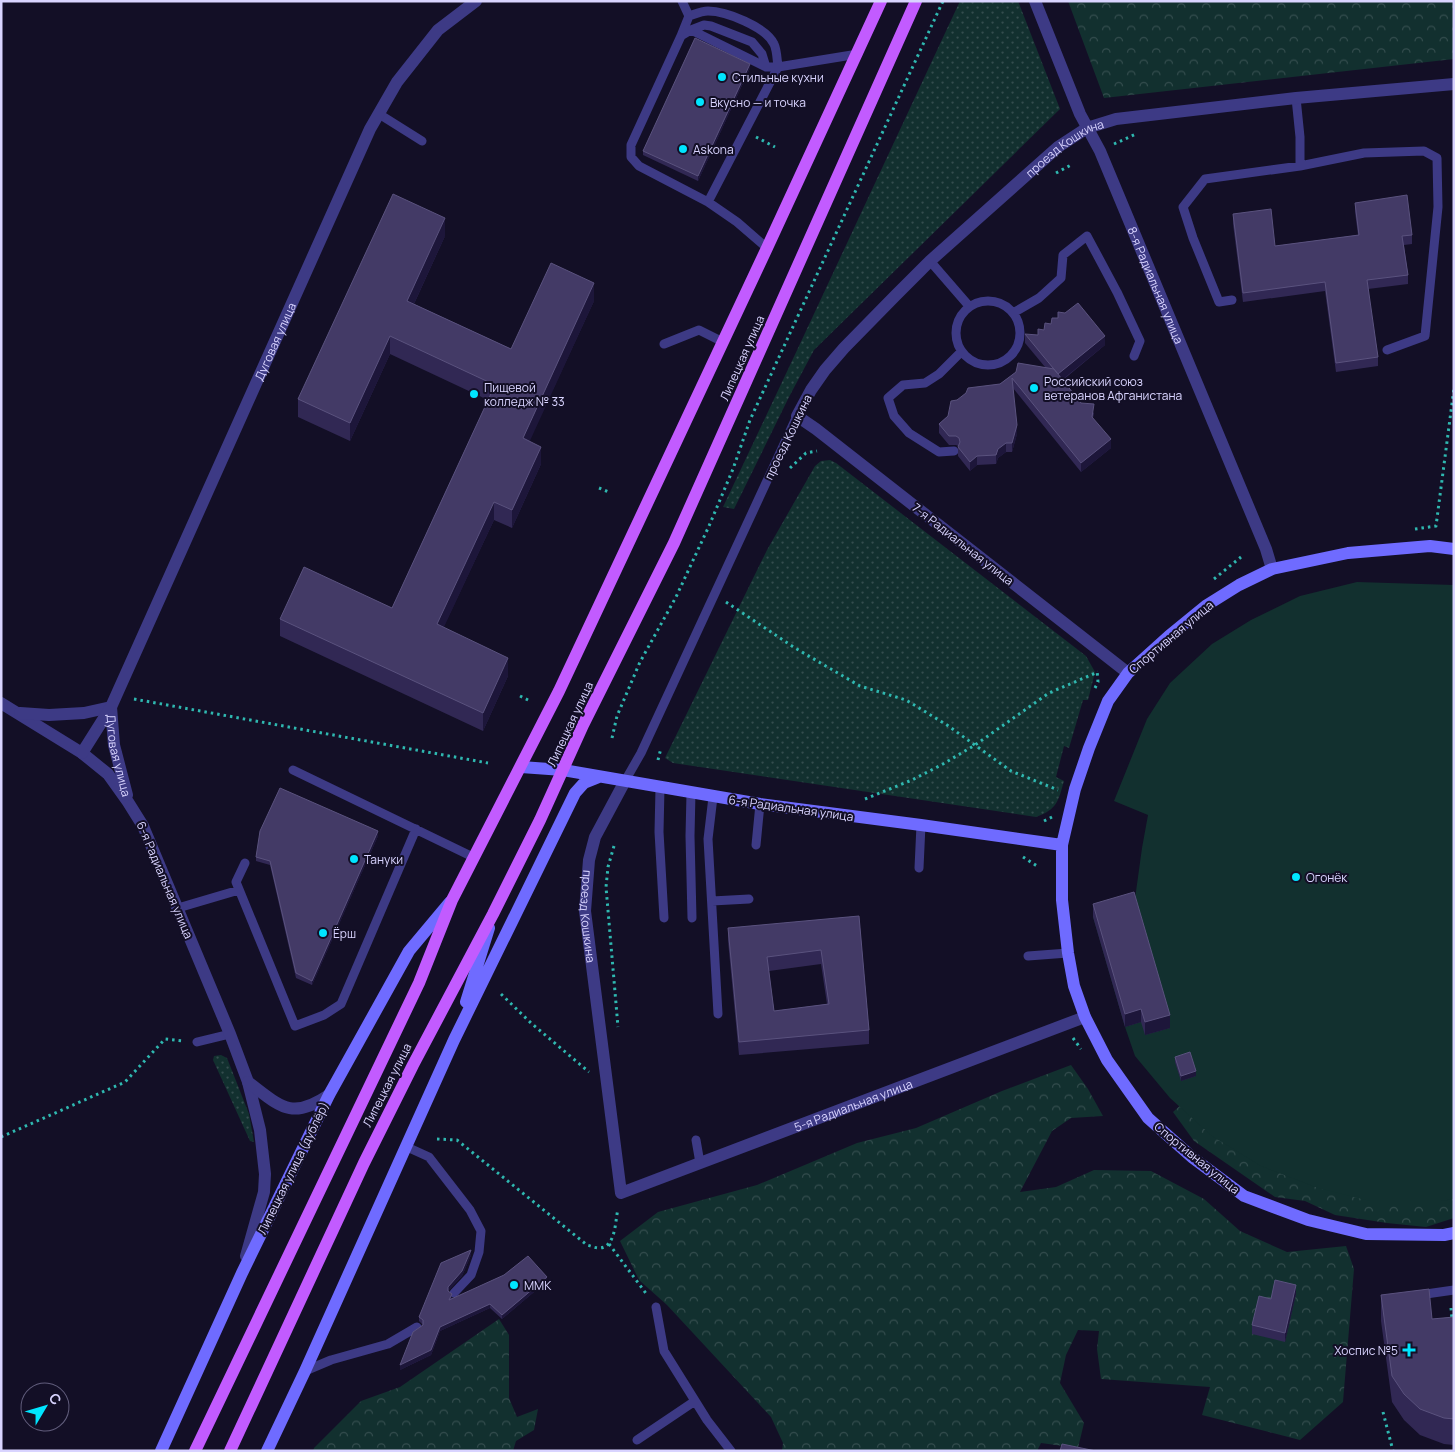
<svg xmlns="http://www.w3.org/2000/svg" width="1455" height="1452" viewBox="0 0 1455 1452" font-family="Manrope,sans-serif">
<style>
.grass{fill:url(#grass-dots)}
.forest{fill:url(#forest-crowns)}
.garden{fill:#12302f}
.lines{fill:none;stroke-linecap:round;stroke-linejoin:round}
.path{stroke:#2fb8b0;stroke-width:3;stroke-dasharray:2.5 4;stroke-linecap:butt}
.service{stroke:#3d3a85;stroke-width:9}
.minor{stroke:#3d3a85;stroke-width:12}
.tertiary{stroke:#3d3a85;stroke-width:12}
.secondary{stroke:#6f6bff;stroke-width:12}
.primary{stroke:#c25bff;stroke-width:12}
.wall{fill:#312854;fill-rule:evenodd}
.shaded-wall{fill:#1d163a}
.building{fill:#433a66;stroke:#5a527e;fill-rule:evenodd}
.poi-dot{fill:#00e5ff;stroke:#130f26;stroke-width:2}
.labels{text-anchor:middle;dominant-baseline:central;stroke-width:4;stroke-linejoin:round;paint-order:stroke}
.poi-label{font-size:12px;fill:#d9d4ff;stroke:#130f26;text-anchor:start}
.street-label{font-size:12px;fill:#d9d4ff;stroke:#130f26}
</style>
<defs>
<pattern id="grass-dots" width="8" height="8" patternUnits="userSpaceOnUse" patternTransform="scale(1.25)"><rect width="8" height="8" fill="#12302f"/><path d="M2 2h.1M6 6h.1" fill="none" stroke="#344d4e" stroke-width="1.8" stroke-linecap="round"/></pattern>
<pattern id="forest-crowns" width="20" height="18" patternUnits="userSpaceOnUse" patternTransform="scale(1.25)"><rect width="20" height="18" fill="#12302f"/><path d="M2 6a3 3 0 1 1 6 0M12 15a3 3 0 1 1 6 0" fill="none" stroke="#344d4e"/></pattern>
</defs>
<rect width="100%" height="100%" fill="#130f26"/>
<path class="grass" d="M960,1h58l42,108 -246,241 -25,47 -55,112 -11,-2 76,-161z
M830,460l6,3 250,193 9,16 -7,28h-5l-14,48 -5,-2 -8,31 8,4c-6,20 -6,28 -28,36l-363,-54 -8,-5 102,-208 48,-84 6,-5z
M221,1055l6,3 22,56 5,28 -4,-1 -37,-81 1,-4z"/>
<path class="forest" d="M1068,1h386v58l-350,39z
M1071,1065l17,24 15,27 -32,2 -19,13 -32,61 36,-5 38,-17 57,1 53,28 36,32 47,21 59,-6 8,23 -11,133 -43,38 -98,-25 8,-28 -109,-8 -4,-30 2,-18 -21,-1 -12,25 -6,28 24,40 -6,25 -37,-5 -4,8h-255l1,-8 -12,-26 -104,-112 -28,-25 -19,-39 38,-29 99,-27 100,-42 59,-15 86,-37z
M1204,1084l250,105v29l-28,9 -39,-4 -52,-8 -30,-14 -30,-4 -81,-56 -21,-29z
M499,1319l10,16v63l8,19 21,-8 -4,21 -18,11 -3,10h-200l1,-3 47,-47 39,-14z"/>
<path class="garden" d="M1357,582l97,3v614l-13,2h-71l-52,-13 -57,-22 -49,-30 -42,-38 -35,-42 -10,-29 -32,-110 41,-11 8,-58 6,-33 -34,-14 33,-82 23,-36 42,-39 39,-24 49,-24z"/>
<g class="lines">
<path class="path" d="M756,137l19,10
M1114,144l22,-10
M1056,173l15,-8
M790,468l16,-15 11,-2
M599,488l12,5
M1415,529l21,-3 18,-138
M1214,579l27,-22
M726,602l69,46 65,38 46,14 41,25 64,46 47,19
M1095,688l3,-6 -1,-12
M520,696l10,5
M134,699l354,64
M612,738l5,-22 23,-54 36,-65 33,-71 24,-57 17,-49 193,-419
M658,760l3,-12
M865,799l47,-19 31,-16 32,-19 74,-52 49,-21
M1044,821l8,-4
M614,846l-6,21 -2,20 12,140
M1023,857l14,9
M501,994l30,29 58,49
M1073,1038l8,11
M1,1137l124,-55 40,-43 19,2
M437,1139l20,1 130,105c4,1 8,3 12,3 17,0 16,-27 19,-39
M609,1244l39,52
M1451,1308l1,12
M1383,1412l10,39"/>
<path class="service" d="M682,1l7,15
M691,30l13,-5 7,1 41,16 10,12 4,13
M681,36l8,-20c6,-2 13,-5 19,-5 18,0 58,16 66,33 3,6 3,16 4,23l-70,135
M1296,98l4,39v29
M379,114l43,27
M767,248l-30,-26 -29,-20 -69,-36 -8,-9v-12l50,-109 10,-6 75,37h12l80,-13
M930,261l39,45
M1232,300l-13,2 -26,-64 -10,-31 22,-28 95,-13 64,-13 60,-2 13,7 1,49 -13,129 -38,14
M956 333a32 32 0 1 1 64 0a32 32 0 1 1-64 0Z
M1013,313l26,-15 22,-20 2,-23 24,-19 30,56 23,49 -6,15
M664,344l35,-14 24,12
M954,451l-15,1 -30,-19 -15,-17 -6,-18 15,-13 22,-2 14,-9 22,-22
M293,770l180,87
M625,781l16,-28 156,-337
M660,788l-1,44 5,86
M691,793l-1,43 2,82
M713,797l-5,42 10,175
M756,845l4,-41
M245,863l-9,19 59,144 29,-11 17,-11 75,-175
M919,868l2,-43
M712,901l37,-2
M178,908l61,-18
M1028,956l40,-3
M197,1042l33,-8
M696,1140l4,23
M407,1147l22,10 41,53 11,21 -2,21 -8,23 -17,18
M1419,1295l35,-5
M656,1307l8,44 43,69 24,31
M305,1371l26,-11 57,-16 29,-17
M637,1440l58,-39"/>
<g class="minor">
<path id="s1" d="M1128,673l-312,-244 -19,-13 14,-26 14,-20 19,-22 51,-52 35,-35 128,-114 29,-19 29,-9 180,-21 158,-14"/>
<path d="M1,703l81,50 26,21 20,28 15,24 87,208 18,48 12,48 5,44 -1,18 -18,64"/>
<path id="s2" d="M111,707l3,38 13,50"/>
<path d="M20,713l29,2 35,-2 27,-6"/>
<path id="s3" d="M82,753l29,-46 259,-578 27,-47 41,-52 38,-29"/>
<path id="s4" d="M625,781l-30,56 -6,23 -4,51 36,282 464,-176"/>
<path d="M248,1082c32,24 43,39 81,13"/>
</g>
<path class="tertiary" id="s5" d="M1035,1l45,113 20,37 166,398 6,20"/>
<path class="secondary" d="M1454,549l-24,-3 -82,7 -76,16 -33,16 -32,20 -38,31 -41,37 -20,28 -19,47 -14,41 -13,56v55l6,53 6,33 11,31 22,43 41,58 45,40 51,38 64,24 58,14 78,1 10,-2
M521,767l42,3 197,34 161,21 141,20
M466,1002l23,-74
M161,1451l81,-178 87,-178 80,-144 41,-49
M267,1451l38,-80 149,-331 121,-247 9,-10 15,-6"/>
<path class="primary" d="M195,1451l224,-468 33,-83 107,-209 208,-443 114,-247
M230,1451l134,-288 49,-98 80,-151 47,-94 43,-95 91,-182 242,-542"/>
</g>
<path class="wall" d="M750,68l-52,113 -55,-26v-4z
M1355,203l57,32v9l-8,1 4,30v9l-40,5 10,68v9l-42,6 -11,-81 -82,11 -10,-78v-10l42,32 83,-11 -3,-23z
M445,236l-31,68 97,45 83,-48 -65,140 12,23 -29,64 -18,-8 -51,108 65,48 -25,55 -203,-95v-17l112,-11 96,-208 -98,-46 -40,87 -52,-24v-18z
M1025,334l80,11 -42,35 18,23 13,10 -1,5 18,30 -30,24 -68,-84 4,46 -5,18h-6l-8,6 -2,6 -19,1 -7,6 -12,-15v-10l-2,-1h-7l-10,-12v-9l9,-8 9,-16 43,-16 16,-12 29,-5 -20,-24z
M378,836l-66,149 -16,-7 -26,-113 -14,-4v-4z
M1093,904l77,124 -25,7 -4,-13 -16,5 -32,-110z
M859,916l10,114v14l-130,11 -11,-114v-13zM821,964l6,40 -53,7 -5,-40z
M1175,1057l21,19 -15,5 -6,-19z
M471,1255l-9,21 -14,15 4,8 95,-18 -45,38 -12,-11 -50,23 -9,24 -31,15 23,-45 -4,-4v-4z
M1296,1294l-11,48 -33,-8v-9z
M1381,1295l51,24 22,-2v128l-10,-1 -24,-9 -16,-15 -12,-18 -11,-81z"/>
<path class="shaded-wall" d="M750,64v4l-52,113v-5z
M445,218v18l-38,83v-18z
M594,283v18l-71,155v-18z
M390,336v18l-40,87v-18z
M1105,336v9l-47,38v-9z
M1017,425v9l-5,18v-9z
M1111,439v9l-30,24v-9z
M1006,443v9l-8,6 -2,6v-9l2,-6z
M541,447v17l-29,64v-18z
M977,456v9l-7,6v-9z
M494,502v18l-57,122v-18z
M508,658v18l-25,55v-18z
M378,831v5l-66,149v-4z
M1141,1009v13l-16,5v-13z
M1170,1015v13l-25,7v-13z
M1196,1071v5l-15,5v-5z
M471,1250v5l-9,21 -14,15v-4z
M547,1277v4l-45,38v-4z
M1296,1285v9l-11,48v-9z
M490,1304v4l-50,23 -9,24 -31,15v-5l40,-38z"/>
<path class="building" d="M695,38l55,26 -52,112 -55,-25z
M393,194l52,24 -38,83 104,48 40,-86 43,20 -71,155 18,9 -29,63 -18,-8 -57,122 71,34 -25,55 -203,-94 24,-52 88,41 103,-223 -105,-49 -40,87 -52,-24z
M1407,195l5,40 -10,1 6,39 -41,5 11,77 -42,6 -11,-81 -82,11 -10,-79 38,-5 4,37 84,-11 -4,-32z
M1078,303l27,33 -47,38 -33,-40 13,1v-6l6,1 1,-7 6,1 1,-6h6v-6l7,1z
M1018,363l36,6 27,34 13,1 -2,13 19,22 -30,24 -69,-85 5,47 -5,18h-6l-8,6 -2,6 -19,1 -7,6 -12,-15 2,-5 -1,-4 -3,-2h-7l-10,-12 9,-8 3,-15 6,-1 9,-7 2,-5 32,-4 16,-12z
M280,788l98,43 -66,150 -16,-8 -26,-112 -14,-4 4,-26z
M1134,892l36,123 -25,7 -4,-13 -16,5 -32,-110z
M859,916l10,114 -130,12 -11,-114zM821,950l8,54 -55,7 -7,-54z
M1190,1052l6,19 -15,5 -6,-19z
M471,1250l-9,21 -14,16v4l4,3 -3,6 55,-25 24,-19 19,21 -45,38 -12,-11 -50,23 -9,23 -31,15 13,-33 10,-7v-5l-4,-3 22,-54z
M1275,1280l21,5 -11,48 -33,-8 7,-29 12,3z
M1429,1289l3,30 22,-2v102l-10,-1 -24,-9 -16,-15 -12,-18 -11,-81z
M1062,1444l34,7h-36z"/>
<g class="poi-dot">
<circle cx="722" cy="77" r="5"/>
<circle cx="700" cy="102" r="5"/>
<circle cx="683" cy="149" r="5"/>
<circle cx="1034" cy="388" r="5"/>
<circle cx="474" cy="394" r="5"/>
<circle cx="354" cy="859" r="5"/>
<circle cx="1296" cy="877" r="5"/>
<circle cx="323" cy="933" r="5"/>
<circle cx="514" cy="1285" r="5"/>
<path d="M1406.5 1342.5h5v5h5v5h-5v5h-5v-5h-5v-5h5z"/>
</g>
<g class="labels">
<g class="poi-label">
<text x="732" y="77">Стильные кухни</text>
<text x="710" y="102">Вкусно — и точка</text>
<text x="693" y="149">Askona</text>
<text x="1044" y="381">Российский союз<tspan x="1044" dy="14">ветеранов Афганистана</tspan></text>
<text x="484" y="387">Пищевой<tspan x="484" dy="14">колледж № 33</tspan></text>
<text x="364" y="859">Тануки</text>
<text x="1306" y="877">Огонёк</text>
<text x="333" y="933">Ёрш</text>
<text x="524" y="1285">ММК</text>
<text x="1398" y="1350" text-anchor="end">Хоспис №5</text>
</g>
<g class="street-label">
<text stroke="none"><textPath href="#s1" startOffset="801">проезд Кошкина</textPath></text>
<text stroke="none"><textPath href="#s5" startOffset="309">8-я Радиальная улица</textPath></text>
<text stroke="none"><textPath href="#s3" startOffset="455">Дуговая улица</textPath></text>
<text transform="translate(742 358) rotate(-66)">Липецкая улица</text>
<text transform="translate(788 437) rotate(-64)">проезд Кошкина</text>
<text transform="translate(963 544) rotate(38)">7-я Радиальная улица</text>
<text transform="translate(1171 637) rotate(-40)">Спортивная улица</text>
<text transform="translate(570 724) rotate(-65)">Липецкая улица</text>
<text stroke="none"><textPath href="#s2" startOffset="49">Дуговая улица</textPath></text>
<text transform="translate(791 808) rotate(8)">6-я Радиальная улица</text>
<text transform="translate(165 880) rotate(67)">6-я Радиальная улица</text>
<text stroke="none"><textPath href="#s4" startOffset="144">проезд Кошкина</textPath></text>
<text transform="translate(387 1085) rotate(-63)">Липецкая улица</text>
<text stroke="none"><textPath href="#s4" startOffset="671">5-я Радиальная улица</textPath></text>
<text transform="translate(1197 1158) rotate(39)">Спортивная улица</text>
<text transform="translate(293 1168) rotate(-64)">Липецкая улица (дублёр)</text>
</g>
</g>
<rect width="1455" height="1452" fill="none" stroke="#d9d4ff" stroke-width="5"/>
<g transform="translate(45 1407) rotate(52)"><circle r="24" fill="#130f26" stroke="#625e7d"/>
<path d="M0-4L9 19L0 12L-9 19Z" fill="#00e5ff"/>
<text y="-8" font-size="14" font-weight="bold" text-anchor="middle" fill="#d9d4ff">С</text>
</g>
</svg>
